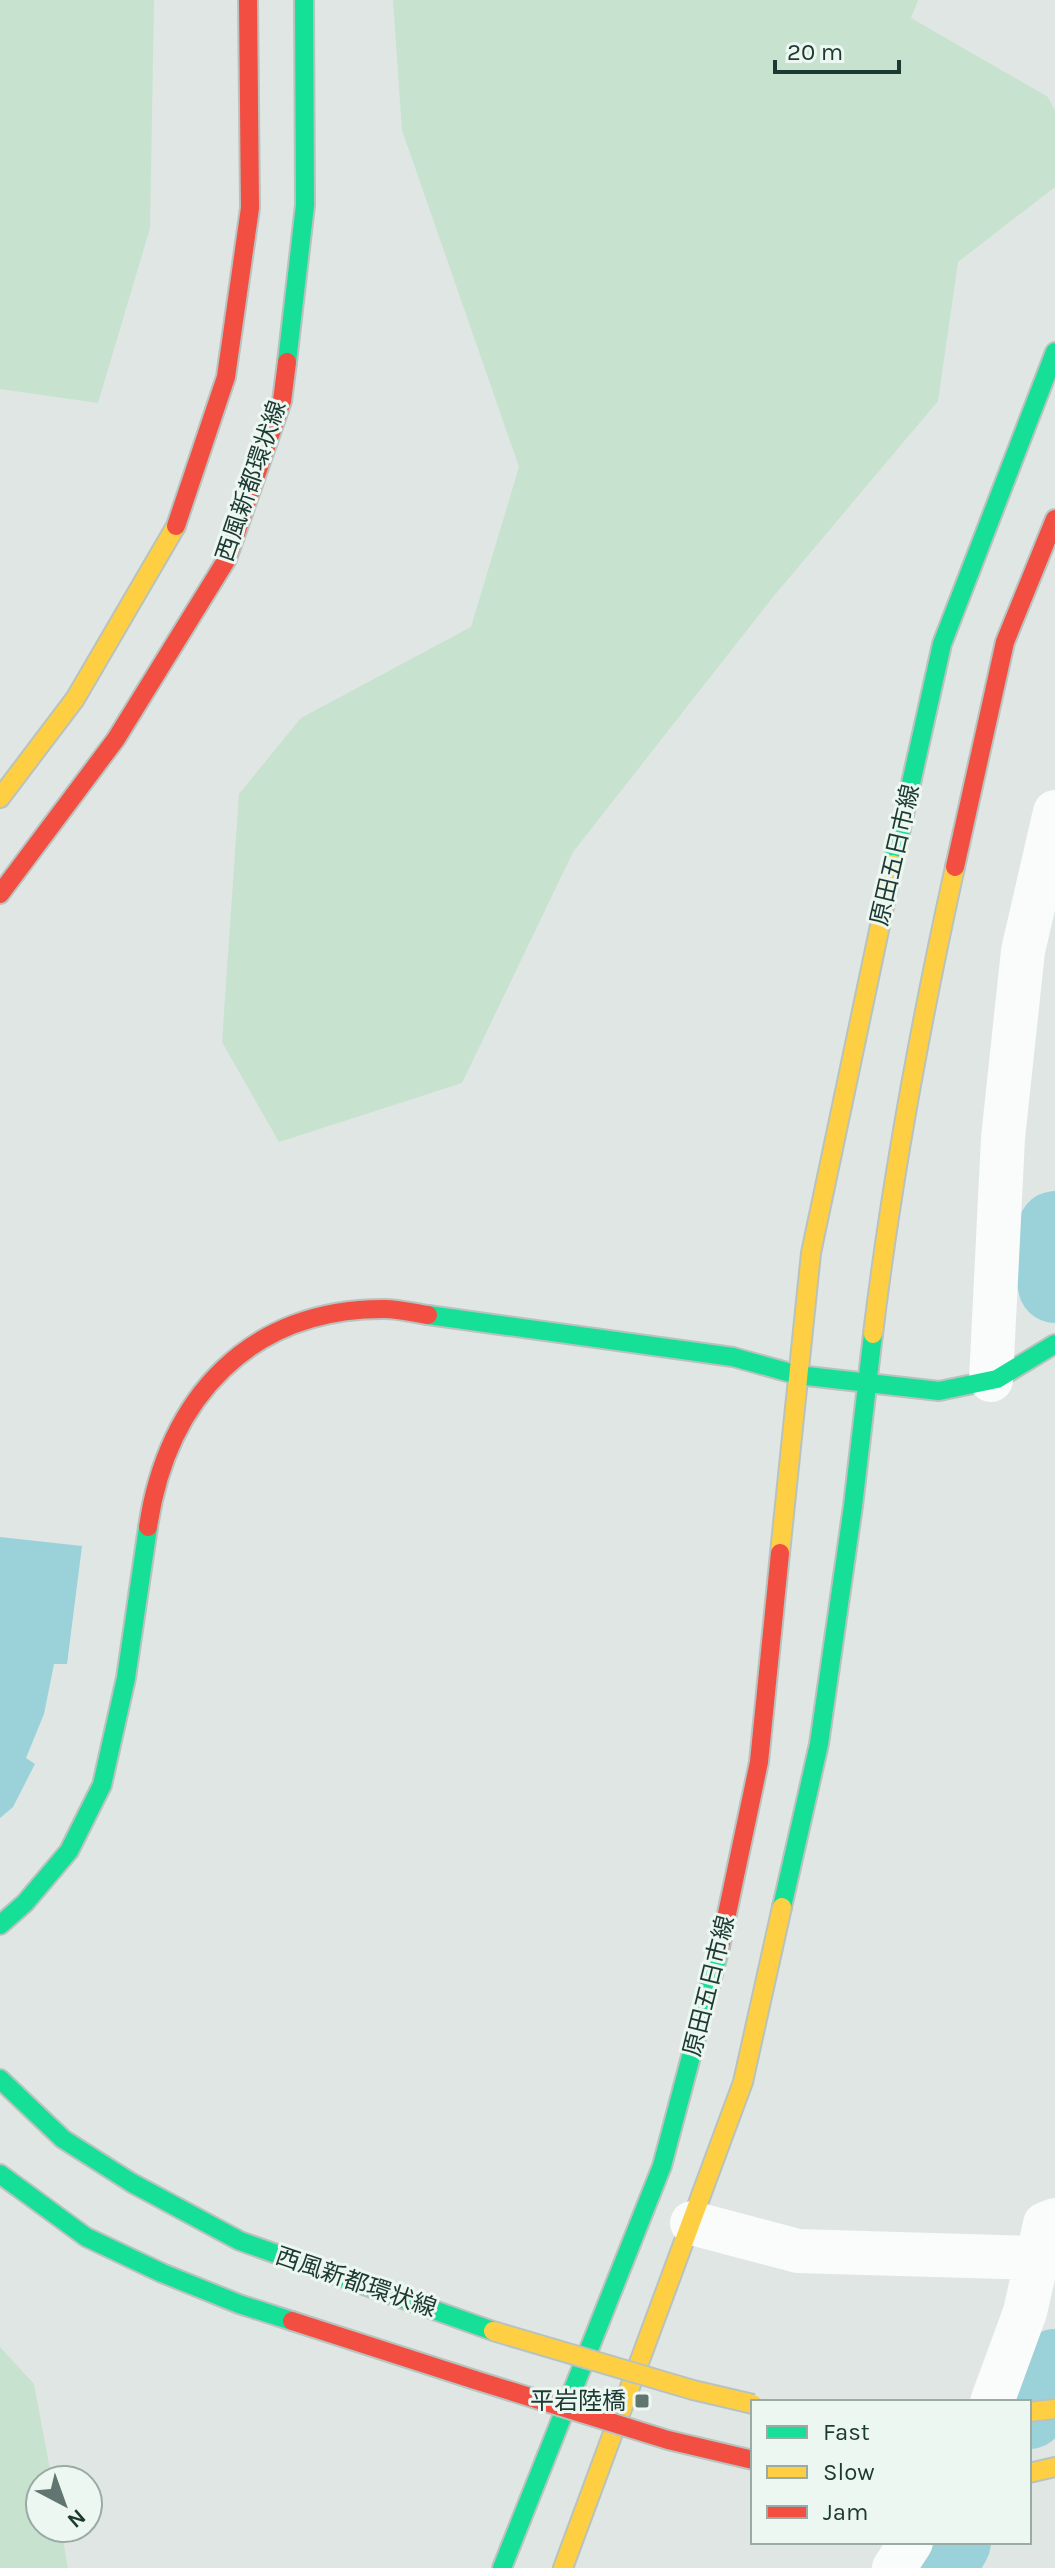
<svg xmlns="http://www.w3.org/2000/svg" width="1055" height="2568" viewBox="0 0 1055 2568" font-family="Karla,'Noto Sans JP',sans-serif">
<style>
.green{fill:#c7e2cf}
.water{fill:#9bd2da}
.lines{fill:none;stroke-linecap:round;stroke-linejoin:round}
.river{stroke:#9bd2da;stroke-width:74}
.fast-casing{stroke:#b8c3bf;stroke-width:22}
.slow-casing{stroke:#b8c3bf;stroke-width:22}
.jam-casing{stroke:#b8c3bf;stroke-width:22}
.street{stroke:#fafbfb;stroke-width:44}
.fast{stroke:#16e098;stroke-width:18}
.slow{stroke:#ffcf43;stroke-width:18}
.jam{stroke:#f24e42;stroke-width:18}
.slow-bridge-casing{stroke:#b8c3bf;stroke-width:22;stroke-linecap:butt}
.jam-bridge-casing{stroke:#b8c3bf;stroke-width:22;stroke-linecap:butt}
.slow-bridge{stroke:#ffcf43;stroke-width:18}
.jam-bridge{stroke:#f24e42;stroke-width:18}
.poi-dot{fill:#617670;stroke:#edf7f2;stroke-width:3}
.labels{text-anchor:middle;dominant-baseline:central;stroke-width:6;stroke-linejoin:round;paint-order:stroke}
.street-label{font-size:24px;fill:#1d3a32;stroke:#edf7f2}
.poi-label{font-size:24px;fill:#1d3a32;stroke:#edf7f2;text-anchor:end}
</style>
<rect width="100%" height="100%" fill="#e0e6e3"/>
<path class="green" d="M0,0h154l-4,228 -52,175 -98,-14z
M393,0h525l-7,18 137,79 7,14v76l-97,75 -20,139 -165,196 -200,255 -111,231 -183,59 -57,-100 17,-248 62,-76 170,-91 48,-160 -117,-337z
M0,2347l34,37 18,96h-12v48h21l7,40h-68z"/>
<path class="water" d="M0,1537l82,9 -15,118h-13l-10,50 -18,44 9,6 -22,43 -13,11z"/>
<g class="lines">
<path class="river" d="M1055,1228l-7,23 7,35
M1029,2412l26,-46
M939,2568l15,-26"/>
<defs>
<path id="fast" d="M287,362l18,-157 -1,-205
M893,864l49,-220 113,-292
M428,1315l305,42 65,18 141,16 58,-12 58,-35
M782,1907l37,-163 34,-238 20,-172
M0,1925l25,-22 44,-52 33,-66 24,-107 22,-151
M0,2079l63,60 69,44 108,58 253,90
M0,2174l86,63 76,36 77,31 53,17
M502,2568l160,-402 58,-219"/>
<path id="slow" d="M0,798l75,-99 101,-173
M873,1334c19,-157 48,-313 82,-467
M780,1553l31,-300 82,-389
M1029,2412l26,-3
M1029,2473l26,-6
M563,2568l180,-486 39,-175"/>
<path id="jam" d="M176,526l50,-149 24,-169 -2,-208
M955,867l50,-225 50,-123
M0,894l116,-155 111,-180 55,-158 5,-39
M148,1527c19,-129 102,-219 237,-218 14,0 29,4 43,6
M720,1947l39,-185 21,-209
M292,2321l183,59"/>
</defs>
<use href="#fast" class="fast-casing"/>
<use href="#slow" class="slow-casing"/>
<use href="#jam" class="jam-casing"/>
<path class="street" d="M991,1380l12,-242 20,-187 32,-139
M692,2223l106,28 239,7
M992,2402l33,-90 20,-88 10,-4
M894,2568l17,-26"/>
<use href="#fast" class="fast"/>
<use href="#slow" class="slow"/>
<use href="#jam" class="jam"/>
<defs>
<path id="slow-bridge" d="M493,2331l200,59 60,14"/>
<path id="jam-bridge" d="M475,2380l193,60 85,20"/>
</defs>
<use href="#slow-bridge" class="slow-bridge-casing"/>
<use href="#jam-bridge" class="jam-bridge-casing"/>
<use href="#slow-bridge" class="slow-bridge"/>
<use href="#jam-bridge" class="jam-bridge"/>
</g>
<rect class="poi-dot" x="634" y="2393" width="16" height="16" rx="4"/>
<g class="labels">
<g class="street-label">
<text transform="translate(251 481) rotate(-71)">西風新都環状線</text>
<text transform="translate(895 855) rotate(-77)">原田五日市線</text>
<text transform="translate(709 1986) rotate(-76)">原田五日市線</text>
<text transform="translate(356 2282) rotate(19)">西風新都環状線</text>
</g>
<g class="poi-label">
<text x="626" y="2401">平岩陸橋</text>
</g>
</g>
<rect x="751" y="2400" width="280" height="144" fill="#edf7f2" stroke="#9aaba5" stroke-width="2"/>
<rect x="767" y="2426" width="40" height="12" fill="#16e098" stroke="#9aaba5" stroke-width="2"/>
<text x="823" y="2440" font-size="24" fill="#1d3a32">Fast</text>
<rect x="767" y="2466" width="40" height="12" fill="#ffcf43" stroke="#9aaba5" stroke-width="2"/>
<text x="823" y="2480" font-size="24" fill="#1d3a32">Slow</text>
<rect x="767" y="2506" width="40" height="12" fill="#f24e42" stroke="#9aaba5" stroke-width="2"/>
<text x="823" y="2520" font-size="24" fill="#1d3a32">Jam</text>
<g transform="translate(64 2504) rotate(139)"><circle r="38" fill="#edf7f2" stroke="#9aaba5" stroke-width="2"/>
<path d="M0-6L14 30L0 20L-14 30Z" fill="#617670"/>
<text y="-12" font-size="22" font-weight="bold" text-anchor="middle" fill="#1d3a32">N</text>
</g>
<path d="M775 60v12h124v-12" fill="none" stroke="#1d3a32" stroke-width="4"/>
<text x="787" y="60" font-size="24" fill="#1d3a32" stroke="#edf7f2" stroke-width="6" paint-order="stroke">20 m</text>
</svg>
